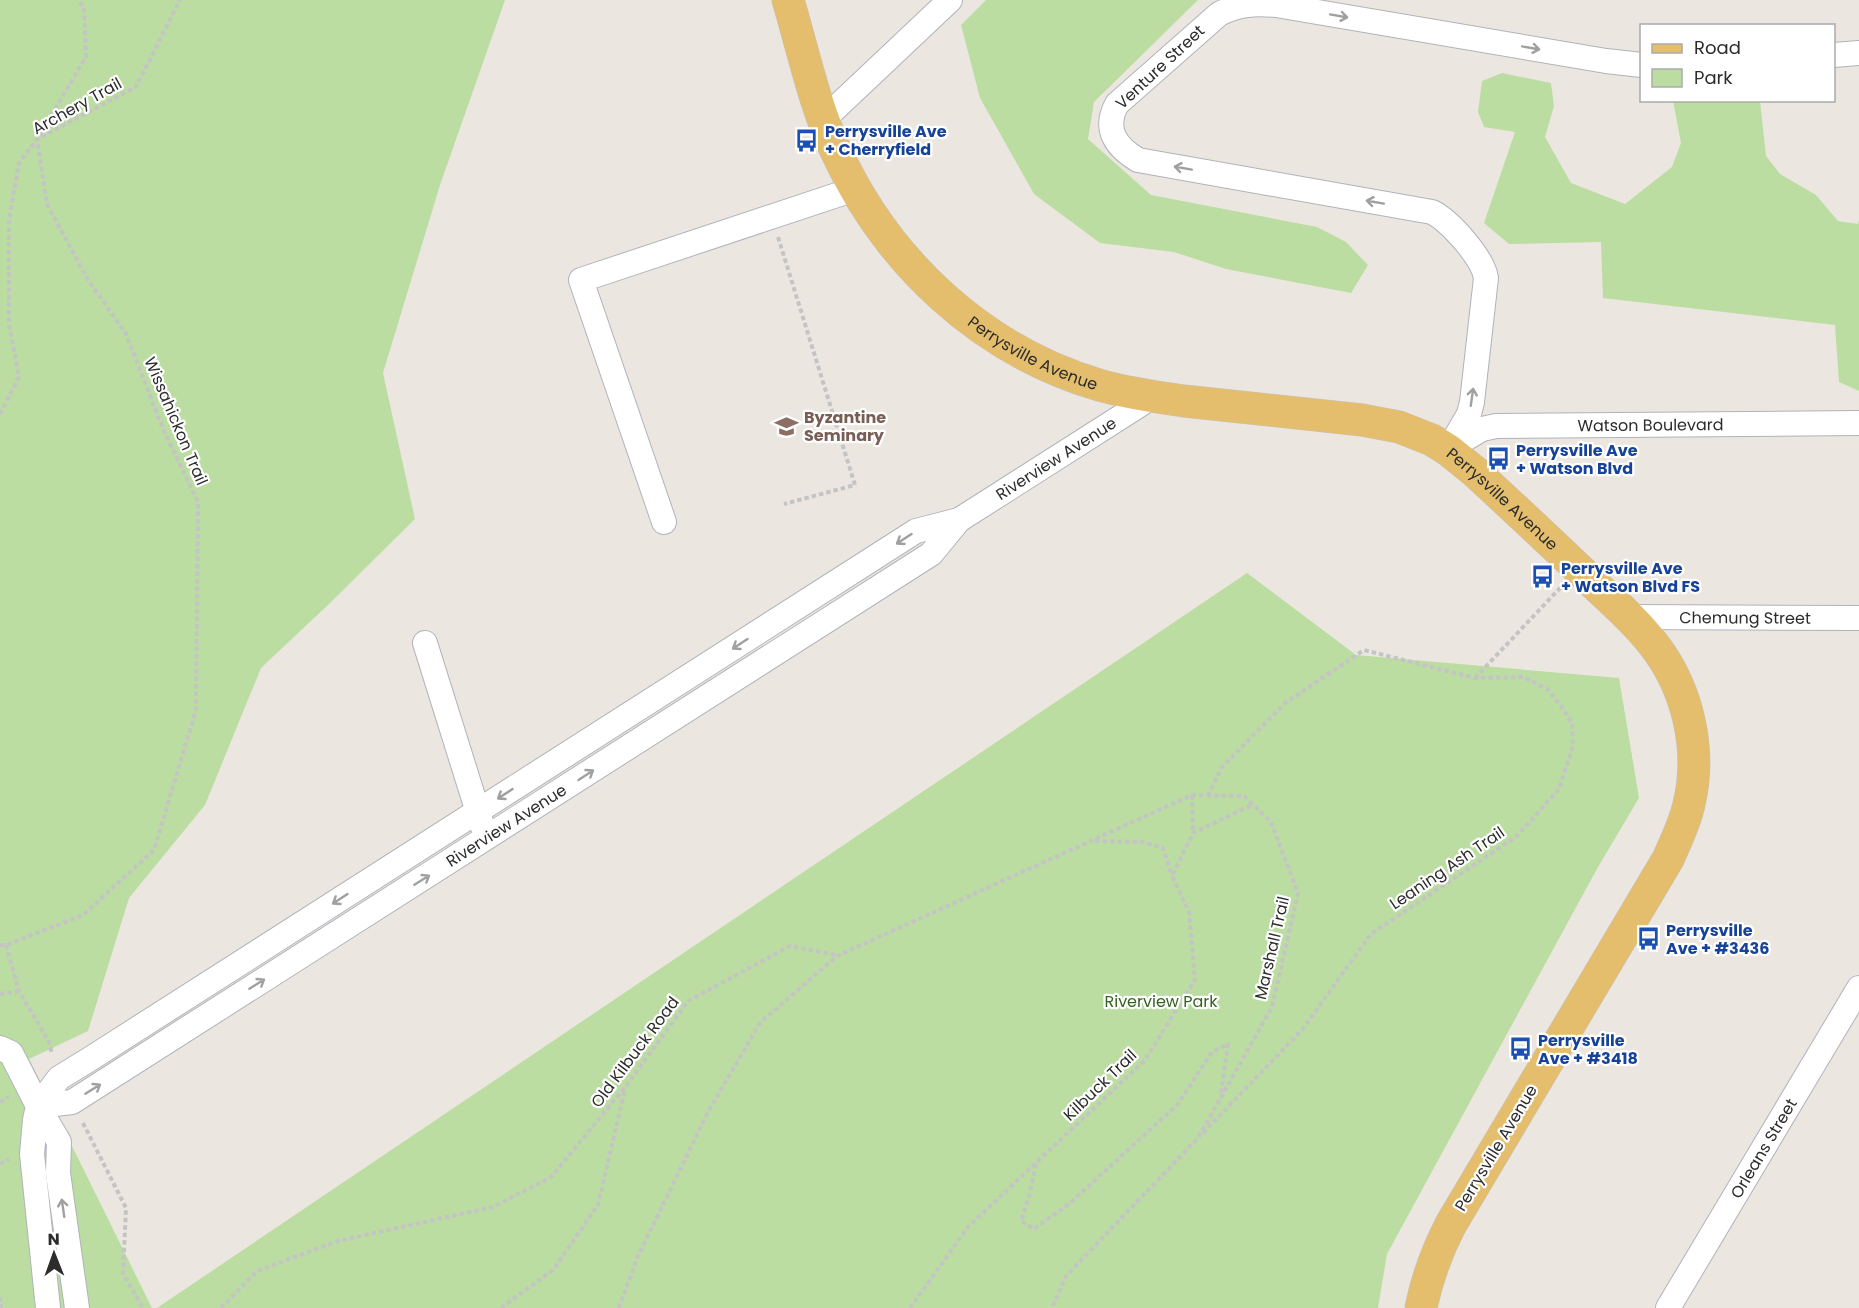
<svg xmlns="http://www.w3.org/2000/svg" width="1859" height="1308" viewBox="0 0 1859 1308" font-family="Poppins,sans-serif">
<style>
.green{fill:#bbdda1}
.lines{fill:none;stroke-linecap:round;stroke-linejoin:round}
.minor-casing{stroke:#b0b3bb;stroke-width:26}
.major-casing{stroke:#c4c4c4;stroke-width:33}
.path{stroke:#c4c4c4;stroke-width:4;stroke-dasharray:4.5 3;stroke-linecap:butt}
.minor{stroke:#fff;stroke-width:24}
.major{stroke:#e4be6c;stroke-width:32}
.oneway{stroke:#a0a0a0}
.labels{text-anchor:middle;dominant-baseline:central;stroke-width:4.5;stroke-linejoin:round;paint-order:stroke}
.street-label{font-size:16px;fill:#2c2c2c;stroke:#fff}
.transit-label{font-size:16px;font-weight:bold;fill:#164399;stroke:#fff;text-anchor:start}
.education-label{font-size:16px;font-weight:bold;fill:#785e54;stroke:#fff;text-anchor:start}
.park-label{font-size:16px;fill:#356321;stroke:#fff}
</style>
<rect width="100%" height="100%" fill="#ece6e0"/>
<path class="green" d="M0,0h505l-65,185 -57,188 32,146 -85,84 -69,65 -56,137 -76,93 -41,133 -59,28 123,249h-152z
M986,0h212l-104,102 -6,37 63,56 166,32 29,15 22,23 -17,28 -125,-24 -52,-17 -74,-9 -66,-49 -54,-96 -19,-73z
M1502,73l49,10 3,23 -9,31 26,46 54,21 47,-37 9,-24 -8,-42h87l6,55 14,18 36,21 22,26 20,3 1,-4v171l-20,-9 -4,-57 -232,-27 -2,-56 -92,2 -25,-21 31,-91 -31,-5 -6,-15 4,-31z
M1247,573l109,82 263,23 20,120 -41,69 -211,387 -9,54h-1221z"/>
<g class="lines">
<defs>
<g id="minor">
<path d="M1834,55l25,-2"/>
<path d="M823,120l127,-120"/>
<path id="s1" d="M1450,448l32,-19 14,-3 363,-3"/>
<path d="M1448,450l21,-36 3,-12 14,-124c-3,-20 -36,-57 -54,-66l-294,-52c-22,-13 -35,-31 -21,-56l102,-90c19,-10 36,-11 57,-9l330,56 36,4"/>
<path d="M664,522l-83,-242 274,-91"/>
<path id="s2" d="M1629,617l230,1"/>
<path d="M425,643l57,182"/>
<path d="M0,1048l11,5 27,53 21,36 -1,31 19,135"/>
<path id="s3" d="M38,1106l34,-4 859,-548 28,-34 193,-123"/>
<path d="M48,1308l-16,-154 3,-34 3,-14 21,-28 31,-19 826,-528 43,-11"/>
<path id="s4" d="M1668,1308l191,-320"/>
</g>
<g id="major">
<path id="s5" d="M788,0c15,50 26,104 48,151 51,111 145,199 263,234 28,8 56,12 85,16l178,19 37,7 33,13 16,10 26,21c39,36 78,72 116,109 22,21 46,41 64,65 34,44 48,105 35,159 -4,19 -13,37 -21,55l-217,365c-14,27 -24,54 -30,84"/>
</g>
</defs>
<use href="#minor" class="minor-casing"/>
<use href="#major" class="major-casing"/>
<path class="path" d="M778,237l77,248 -71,19
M0,414l19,-37 -10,-53v-105l10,-56 18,-24 99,-52 44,-87
M1475,678l86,-91
M1192,795l1,38
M1095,841l47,1 21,6 9,28
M0,945h6l77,-30 71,-65 42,-140 2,-208 -35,-73 -37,-95 -39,-56 -40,-74 -10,-65 49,-82 -2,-50 -6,-7
M6,945l13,46 30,51 3,12
M0,994l19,-3
M0,1102l9,-5
M83,1123l43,85 -3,66 20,34
M1203,1133l99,-103 69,-96 146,-98 42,-47 14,-43 -1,-23 -11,-17 -14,-17 -23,-12 -49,1 -111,-28 -79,53 -63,64 -14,28
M0,1164l9,-5
M1036,1164l-7,32 -8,25 13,8 35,-25 109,-100 34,-52 16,-8 -7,50
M0,1297l1,11
M221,1308l36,-37 81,-30 155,-34 58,-30 75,-91 62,-85 102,-55 46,9
M501,1308l52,-38 45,-65 27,-116
M619,1308l19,-52 70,-144 52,-89 77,-67 355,-161 52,1 27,26 27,71 -26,114 -74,131 -132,138 -14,32
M910,1308l58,-81 177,-167 50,-80 -6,-68 -17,-36 21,-43 59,-28"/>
<use href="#minor" class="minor"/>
<use href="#major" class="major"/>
</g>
<defs><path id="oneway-shaft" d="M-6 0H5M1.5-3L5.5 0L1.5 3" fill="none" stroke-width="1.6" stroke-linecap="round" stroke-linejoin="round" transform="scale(1.5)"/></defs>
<g class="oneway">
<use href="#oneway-shaft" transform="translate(1339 16) rotate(10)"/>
<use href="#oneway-shaft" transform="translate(1531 48) rotate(10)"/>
<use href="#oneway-shaft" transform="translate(1183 168) rotate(-170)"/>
<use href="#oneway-shaft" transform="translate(1375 202) rotate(-170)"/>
<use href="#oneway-shaft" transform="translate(1472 397) rotate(-82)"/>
<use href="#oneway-shaft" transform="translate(904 539) rotate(147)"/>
<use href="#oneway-shaft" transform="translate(740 644) rotate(147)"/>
<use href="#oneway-shaft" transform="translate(586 775) rotate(-33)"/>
<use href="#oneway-shaft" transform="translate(505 794) rotate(147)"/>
<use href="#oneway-shaft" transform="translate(422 880) rotate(-32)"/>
<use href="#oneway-shaft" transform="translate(340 899) rotate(147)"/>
<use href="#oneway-shaft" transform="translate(257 984) rotate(-32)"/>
<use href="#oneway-shaft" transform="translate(93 1089) rotate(-32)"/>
<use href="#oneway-shaft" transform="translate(63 1208) rotate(-98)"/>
</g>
<defs>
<symbol id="bus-bare" viewBox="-9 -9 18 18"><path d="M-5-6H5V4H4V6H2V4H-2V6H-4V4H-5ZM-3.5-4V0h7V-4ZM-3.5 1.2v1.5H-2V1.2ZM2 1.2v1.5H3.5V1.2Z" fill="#1a4fb4" stroke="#fff" stroke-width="2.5" paint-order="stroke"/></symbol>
<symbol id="university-bare" viewBox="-9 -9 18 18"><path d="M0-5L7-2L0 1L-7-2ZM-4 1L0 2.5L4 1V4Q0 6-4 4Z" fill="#8d6e63" stroke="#fff" stroke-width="2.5" paint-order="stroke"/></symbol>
</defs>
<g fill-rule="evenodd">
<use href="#bus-bare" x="790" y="124" width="33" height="33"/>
<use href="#university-bare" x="770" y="410" width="33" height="33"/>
<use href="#bus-bare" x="1482" y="442" width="33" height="33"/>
<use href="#bus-bare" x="1526" y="560" width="33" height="33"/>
<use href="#bus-bare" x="1632" y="922" width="33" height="33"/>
<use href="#bus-bare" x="1504" y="1032" width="33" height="33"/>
</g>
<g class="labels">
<g class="street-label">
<text transform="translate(1160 67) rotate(-43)">Venture Street</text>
<text transform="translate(77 106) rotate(-29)">Archery Trail</text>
<text stroke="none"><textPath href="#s5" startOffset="448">Perrysville Avenue</textPath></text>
<text transform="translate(176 421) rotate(67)">Wissahickon Trail</text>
<text stroke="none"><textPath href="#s1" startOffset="206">Watson Boulevard</textPath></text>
<text stroke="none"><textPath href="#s3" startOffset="1212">Riverview Avenue</textPath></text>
<text stroke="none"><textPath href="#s5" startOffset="952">Perrysville Avenue</textPath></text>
<text stroke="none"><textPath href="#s2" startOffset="116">Chemung Street</textPath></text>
<text stroke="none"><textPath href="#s3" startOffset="549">Riverview Avenue</textPath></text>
<text transform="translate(1447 868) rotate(-34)">Leaning Ash Trail</text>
<text transform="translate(1272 948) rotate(-77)">Marshall Trail</text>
<text transform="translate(635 1052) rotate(-53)">Old Kilbuck Road</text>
<text transform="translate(1100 1085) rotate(-44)">Kilbuck Trail</text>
<text transform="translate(1496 1148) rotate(-59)">Perrysville Avenue</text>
<text stroke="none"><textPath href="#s4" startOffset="186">Orleans Street</textPath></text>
</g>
<g class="transit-label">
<text x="825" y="131">Perrysville Ave<tspan x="825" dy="18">+ Cherryfield</tspan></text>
<text x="1516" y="450">Perrysville Ave<tspan x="1516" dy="18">+ Watson Blvd</tspan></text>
<text x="1561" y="568">Perrysville Ave<tspan x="1561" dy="18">+ Watson Blvd FS</tspan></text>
<text x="1666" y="930">Perrysville<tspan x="1666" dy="18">Ave + #3436</tspan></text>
<text x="1538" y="1040">Perrysville<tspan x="1538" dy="18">Ave + #3418</tspan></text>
</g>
<g class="education-label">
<text x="804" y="417">Byzantine<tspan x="804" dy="18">Seminary</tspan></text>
</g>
<g class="park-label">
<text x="1161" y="1001">Riverview Park</text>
</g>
</g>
<rect x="1640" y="24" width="195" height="78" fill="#ffffff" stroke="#ababab" stroke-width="1.5"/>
<rect x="1652" y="44" width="30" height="9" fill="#e4be6c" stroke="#ababab" stroke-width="1.5"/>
<text x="1694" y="54" font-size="18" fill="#2c2c2c">Road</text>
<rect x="1652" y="69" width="30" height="18" fill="#bbdda1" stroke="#ababab" stroke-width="1.5"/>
<text x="1694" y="84" font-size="18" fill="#2c2c2c">Park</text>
<g transform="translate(54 1254) rotate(359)" stroke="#ffffff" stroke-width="4.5" paint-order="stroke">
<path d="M0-4.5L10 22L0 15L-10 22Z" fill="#2c2c2c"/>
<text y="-9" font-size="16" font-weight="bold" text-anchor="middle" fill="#2c2c2c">N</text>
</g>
</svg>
